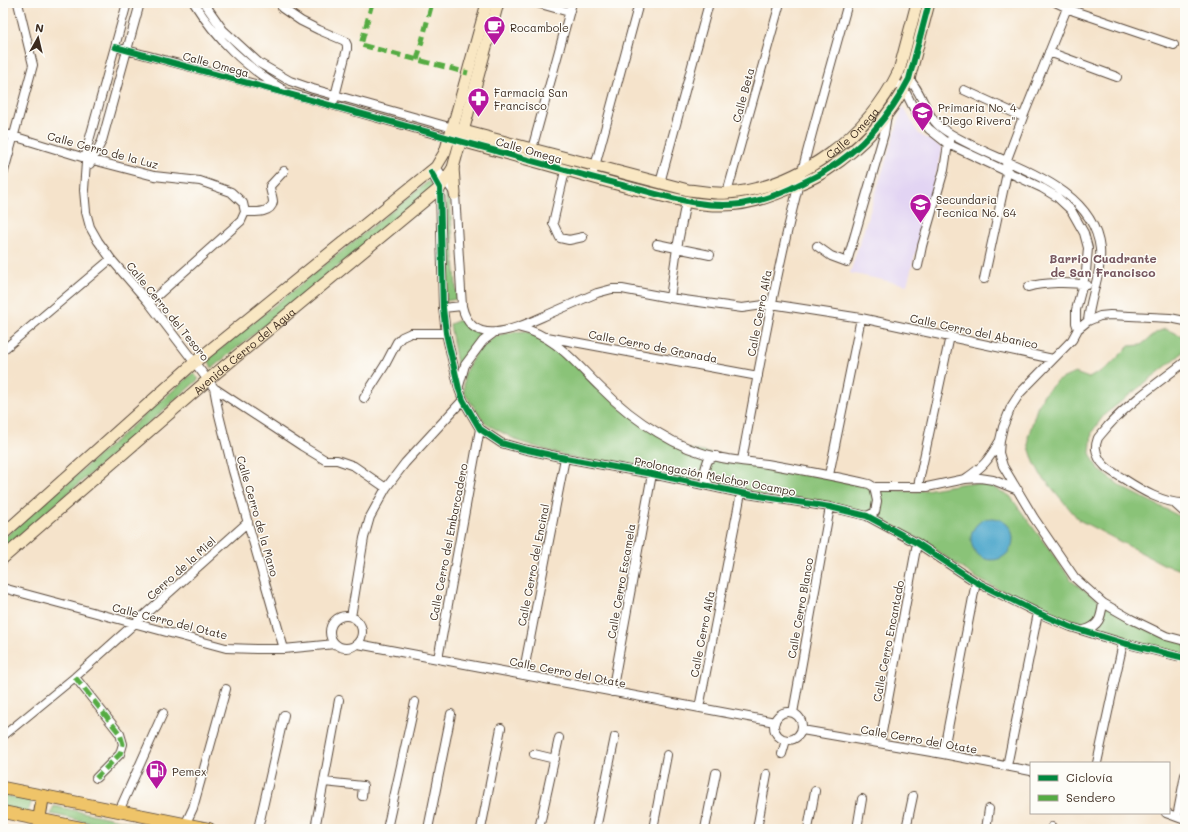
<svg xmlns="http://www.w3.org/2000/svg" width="1188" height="832" viewBox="0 0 1188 832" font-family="Mali,sans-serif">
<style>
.built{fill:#e2d4f3}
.green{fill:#8ac378;stroke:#62764b}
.water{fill:#4fa8cc;stroke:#456975}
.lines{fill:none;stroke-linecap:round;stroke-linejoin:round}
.street-casing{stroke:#574638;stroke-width:10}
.secondary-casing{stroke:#574638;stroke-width:13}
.primary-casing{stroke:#574638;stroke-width:14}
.street{stroke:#fff;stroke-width:8}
.secondary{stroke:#f9e7c3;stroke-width:11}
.primary{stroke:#efc469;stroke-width:12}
.quiet{stroke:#55ab43;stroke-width:5;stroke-dasharray:10 5;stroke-linecap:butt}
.cycleway-casing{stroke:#fdfcf7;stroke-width:8}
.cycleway{stroke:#00873e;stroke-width:6}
.labels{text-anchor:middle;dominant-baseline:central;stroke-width:3;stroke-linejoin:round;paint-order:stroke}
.poi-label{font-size:11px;fill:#3b2a1e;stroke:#fdfcf7;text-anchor:start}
.street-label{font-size:11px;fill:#3b2a1e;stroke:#fdfcf7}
.neighbourhood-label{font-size:12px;font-weight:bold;fill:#76565e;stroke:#fdfcf7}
</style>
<rect width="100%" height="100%" fill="#fdfcf7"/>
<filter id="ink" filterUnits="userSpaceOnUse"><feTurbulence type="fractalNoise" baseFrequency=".025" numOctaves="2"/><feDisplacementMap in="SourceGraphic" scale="8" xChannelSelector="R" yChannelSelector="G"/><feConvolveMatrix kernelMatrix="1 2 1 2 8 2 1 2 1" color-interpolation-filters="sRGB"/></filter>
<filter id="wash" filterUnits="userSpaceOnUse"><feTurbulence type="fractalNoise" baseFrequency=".012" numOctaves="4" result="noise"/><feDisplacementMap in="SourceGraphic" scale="16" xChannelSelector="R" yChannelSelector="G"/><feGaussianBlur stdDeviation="0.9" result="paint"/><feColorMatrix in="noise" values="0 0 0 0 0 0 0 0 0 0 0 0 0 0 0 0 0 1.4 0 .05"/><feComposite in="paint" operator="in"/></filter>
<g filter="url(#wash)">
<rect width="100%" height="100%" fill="#f5e3cb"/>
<path class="built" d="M903,107l16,27 22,13 1,5 -35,133 -57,-12z"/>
<path class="green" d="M430,180l5,8 -223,180 -4,-9z
M446,194l4,8 7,97 -11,2z
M460,320l27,15 -6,3 -18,20 -4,18 -9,-52z
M1165,329l20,8v11l-6,8 -75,59 -12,17 -2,21 8,16 24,18 63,32v52l-20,-6 -86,-45 -38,-45 -7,-13 -5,-15 -1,-10 9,-29 7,-14 13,-13 18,-8 14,5 19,-11 21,-21 12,-1 16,-13z
M525,331l19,8 27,21 53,51 65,38 185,39 40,4 52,-9 23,2 21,11 63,86 44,31 68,31v13l-63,-17 -46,-15 -36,-16 -62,-30 -58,-40 -52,-25 -121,-21 -181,-37 -46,-14 -34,-18 -22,-31v-19l11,-20 17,-16 14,-5z
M193,373l6,6 -196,171v-11z
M3,795l29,6 -4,11 -25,-5z
M54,806l108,23h-44l-67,-15z"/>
<path class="water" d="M971 539a21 21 0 1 1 42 0a21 21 0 1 1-42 0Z"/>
</g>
<g filter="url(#ink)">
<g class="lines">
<defs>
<path id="street" d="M127,3l-40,145 -3,42 2,22 4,15 8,14 13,18 38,44 65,85 88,58 23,14h12l17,6 32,22
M194,3c23,37 51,63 88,86
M204,3l19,27 36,33 31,18 23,8 140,39
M537,3l32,9
M1057,3l17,8 100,34
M282,8l19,13 18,9 26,11 2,4v4l-13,51
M115,47l174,46 160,45
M1049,52l68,25
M907,77c16,14 18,40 36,52 49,35 149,49 157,120 2,24 -10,48 -12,72
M894,81l10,8 12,24 13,16 19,15 94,44 15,9 14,13 13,23 4,15 -2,24 -10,38v13l2,6
M964,90l59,27
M3,133l82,25 69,18 46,5 31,11 12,11 2,9 -4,9 -92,82
M532,149l40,-146
M90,164l12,-23 38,-138
M436,167l19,27 7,112c10,46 59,20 87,8 16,-7 32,-14 48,-21l15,-4h10l48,9 72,10 29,-4 90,14 192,41
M594,170l45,-167
M565,171l-12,52 7,15 9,2 14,-3
M431,172l9,16 3,120 3,25 13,56 4,11 17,29 21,14 22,6 42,9 87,16 89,19 89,14 37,9 50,27 59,39 62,31 33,14 52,16 62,15
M3,175l30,-110 -15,-62
M660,183l49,-180
M727,193l53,-190
M245,212c8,0 26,2 28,-10 0,-5 -3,-11 -3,-16l14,-15
M657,244l53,11
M817,246l14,10 16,6 37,-128 3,-19
M918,266l4,-20 22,-76 4,-26 1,-3
M984,279l23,-106 -1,-11 17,-45 46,-114
M1028,287c15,-5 43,-5 59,-2
M670,298l7,-50 9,-47
M443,308l19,-2
M1185,321l-15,-3 -60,-3 -10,1 -12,5 -10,8 -6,11 -52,53 -9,14 -8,20 -3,13 -1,13 4,13 31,52 41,60 28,25 28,16 35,17 19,5
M518,327c37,8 56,35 82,60 17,17 36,33 57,45 19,12 43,22 65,26 15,3 30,4 45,6 34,6 68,12 102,20l5,3h53l38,-8 15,-1 13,2 25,10
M547,337l211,39
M3,350l108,-91
M1185,362c-26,20 -55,40 -77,64 -3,4 -7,8 -10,12 -1,3 -3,8 -2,11 2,16 16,23 28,30 17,11 40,25 61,24
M459,386l6,-21 18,-24 12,-9
M214,388l5,27 14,56 51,178
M364,398l21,-33 12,-23 5,-5 9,-4h35
M742,460c15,-80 29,-161 48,-240 17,-73 38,-145 58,-217
M829,475l32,-157
M965,479c19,-13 23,-18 34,-37
M710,486c-8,-10 -6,-15 -2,-26l8,-4
M918,486l32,-150
M1175,504l10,9
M867,516l8,-4 2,-11 -3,-14
M3,588l223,60 30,1h28l51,-5
M330 632a16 16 0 1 1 32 0a16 16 0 1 1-32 0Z
M351,617l13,-79 6,-21 16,-29 19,-25 58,-63
M1084,630c16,-4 17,-13 19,-27
M358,644l417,78
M438,659l42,-230
M523,675l42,-217
M75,677l45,57 3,10 -3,10 -24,24
M612,692l40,-218
M699,708l42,-215
M774 726a14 14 0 1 1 28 0a14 14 0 1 1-28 0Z
M793,713l37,-206
M802,730l141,24 88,17
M3,736l72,-59 173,-155
M880,743l37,-200
M534,754l21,5
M782,754l4,-14
M943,754l33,-172
M1097,763l26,-120
M1007,766l31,-153
M324,782l39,4 -1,10
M119,811l44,-98
M1166,813l19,7
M1177,817l8,-42
M185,825l8,-17 33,-119
M258,829l26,-114
M315,829l24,-129
M387,829l28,-127
M428,829l23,-115
M481,829l20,-101
M539,829l20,-91
M596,829l19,-92
M653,829l14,-74
M705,829l11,-56
M757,829l10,-55
M808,829l7,-38
M857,829l5,-30
M906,829l7,-33
M986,829l3,-20
M1051,829l1,-2"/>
<g id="secondary">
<path id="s1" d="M456,129l232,61c13,1 26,4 39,3 73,-5 141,-58 172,-122l18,-68"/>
<path d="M454,139c60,16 120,34 181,50 29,7 59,17 89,16 25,0 50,-9 73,-20 10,-4 21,-9 30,-15 34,-22 63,-54 82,-91l20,-76"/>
<path d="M453,168l2,26"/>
<path d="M3,534l192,-172 241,-195 9,-15 10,-33 32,-116"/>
<path id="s2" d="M3,558l206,-179 231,-191 13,-20 45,-165"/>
</g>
<path id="primary" d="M3,788l206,41
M3,812l83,17
M39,820l4,-24"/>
</defs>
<use href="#street" class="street-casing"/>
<use href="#secondary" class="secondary-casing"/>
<use href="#primary" class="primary-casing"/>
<use href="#street" class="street"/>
<use href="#secondary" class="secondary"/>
<use href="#primary" class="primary"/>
<path class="quiet" d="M372,3l-11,42 107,28
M417,60l15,-57
M75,677l45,57 3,10 -3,10 -24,24"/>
<defs>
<path id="cycleway" d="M115,47c116,32 232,62 348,95 55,15 111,31 167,45 36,9 73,22 111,17 21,-3 42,-11 61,-21 8,-4 16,-7 23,-12 36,-21 65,-55 84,-92l20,-76
M431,172l9,16 3,120 3,25 13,56 4,11 17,29 21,14 22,6 42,9 87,16 89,19 89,14 37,9 50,27 59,39 62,31 33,14 52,16 62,15"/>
</defs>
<use href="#cycleway" class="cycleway-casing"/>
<use href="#cycleway" class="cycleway"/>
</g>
</g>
<defs>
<symbol id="cafe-pin" viewBox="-11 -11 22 30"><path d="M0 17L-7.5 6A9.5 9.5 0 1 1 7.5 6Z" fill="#b5179e" stroke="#fdfcf7"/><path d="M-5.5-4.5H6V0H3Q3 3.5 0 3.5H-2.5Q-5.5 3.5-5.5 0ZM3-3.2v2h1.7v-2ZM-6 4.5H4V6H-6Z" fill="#fff"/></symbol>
<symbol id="pharmacy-pin" viewBox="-11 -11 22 30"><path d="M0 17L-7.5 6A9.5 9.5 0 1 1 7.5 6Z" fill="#b5179e" stroke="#fdfcf7"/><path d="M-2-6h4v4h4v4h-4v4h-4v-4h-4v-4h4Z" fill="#fff"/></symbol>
<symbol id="school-pin" viewBox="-11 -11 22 30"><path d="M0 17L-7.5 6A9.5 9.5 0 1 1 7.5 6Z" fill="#b5179e" stroke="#fdfcf7"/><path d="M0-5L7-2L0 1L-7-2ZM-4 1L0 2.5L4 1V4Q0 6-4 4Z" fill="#fff"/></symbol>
<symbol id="fuel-pin" viewBox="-11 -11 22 30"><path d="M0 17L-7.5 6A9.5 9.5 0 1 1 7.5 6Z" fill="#b5179e" stroke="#fdfcf7"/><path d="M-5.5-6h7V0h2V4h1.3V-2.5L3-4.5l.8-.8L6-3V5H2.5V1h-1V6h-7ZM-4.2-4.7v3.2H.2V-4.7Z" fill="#fff"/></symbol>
</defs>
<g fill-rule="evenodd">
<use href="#cafe-pin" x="482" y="14" width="25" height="34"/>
<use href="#pharmacy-pin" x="466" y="86" width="25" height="34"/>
<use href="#school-pin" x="910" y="100" width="25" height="34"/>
<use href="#school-pin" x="908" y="192" width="25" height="34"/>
<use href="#fuel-pin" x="144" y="758" width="25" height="34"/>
</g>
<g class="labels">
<g class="poi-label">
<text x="510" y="27">Rocambole</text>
<text x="494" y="92">Farmacia San<tspan x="494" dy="13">Francisco</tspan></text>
<text x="938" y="107">Primaria No. 4<tspan x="938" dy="13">"Diego Rivera"</tspan></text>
<text x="936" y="199">Secundaria<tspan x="936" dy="13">Tecnica No. 64</tspan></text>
<text x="172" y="771">Pemex</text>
</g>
<g class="street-label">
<text transform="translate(216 64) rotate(15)">Calle Omega</text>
<text transform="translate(743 95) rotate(-75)">Calle Beta</text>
<text stroke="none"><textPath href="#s1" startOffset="421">Calle Omega</textPath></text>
<text transform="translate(103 150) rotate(15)">Calle Cerro de la Luz</text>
<text transform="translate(529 150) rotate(16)">Calle Omega</text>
<text transform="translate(168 311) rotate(51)">Calle Cerro del Tesoro</text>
<text transform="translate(759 313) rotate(-79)">Calle Cerro Alfa</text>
<text transform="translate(974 331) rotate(12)">Calle Cerro del Abanico</text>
<text transform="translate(653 346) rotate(11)">Calle Cerro de Granada</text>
<text stroke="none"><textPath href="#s2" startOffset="318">Avenida Cerro del Agua</textPath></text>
<text transform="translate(715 476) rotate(11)">Prolongación Melchor Ocampo</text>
<text transform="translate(258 516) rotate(74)">Calle Cerro de la Mano</text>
<text transform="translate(448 542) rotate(-79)">Calle Cerro del Embarcadero</text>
<text transform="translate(533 565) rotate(-79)">Calle Cerro del Encinal</text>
<text transform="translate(181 568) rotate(-42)">Cerro de la Miel</text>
<text transform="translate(621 581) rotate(-80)">Calle Cerro Escamela</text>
<text transform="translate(800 608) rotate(-80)">Calle Cerro Blanco</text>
<text transform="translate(170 621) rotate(14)">Calle Cerro del Otate</text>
<text transform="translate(702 634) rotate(-79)">Calle Cerro Alfa</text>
<text transform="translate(888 641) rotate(-79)">Calle Cerro Encantado</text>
<text transform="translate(568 672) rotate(11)">Calle Cerro del Otate</text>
<text transform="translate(919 739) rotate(10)">Calle Cerro del Otate</text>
</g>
<g class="neighbourhood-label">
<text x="1103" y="258">Barrio Cuadrante<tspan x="1103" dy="14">de San Francisco</tspan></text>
</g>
</g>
<rect width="1188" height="832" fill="none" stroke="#fdfcf7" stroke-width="16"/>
<rect x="1030" y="762" width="140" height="52" fill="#fdfcf7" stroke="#afa8a0"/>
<rect x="1038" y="775" width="20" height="6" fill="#00873e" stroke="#afa8a0"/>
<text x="1066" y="782" font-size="12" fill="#3b2a1e">Ciclovía</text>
<rect x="1038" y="795" width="20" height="6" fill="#55ab43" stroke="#afa8a0"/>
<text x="1066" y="802" font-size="12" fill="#3b2a1e">Sendero</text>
<g transform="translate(38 38) rotate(8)" stroke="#fdfcf7" stroke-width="3" paint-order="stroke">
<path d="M0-3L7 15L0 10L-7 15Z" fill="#3b2a1e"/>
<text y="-6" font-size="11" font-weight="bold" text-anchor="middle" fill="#3b2a1e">N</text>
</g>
</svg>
